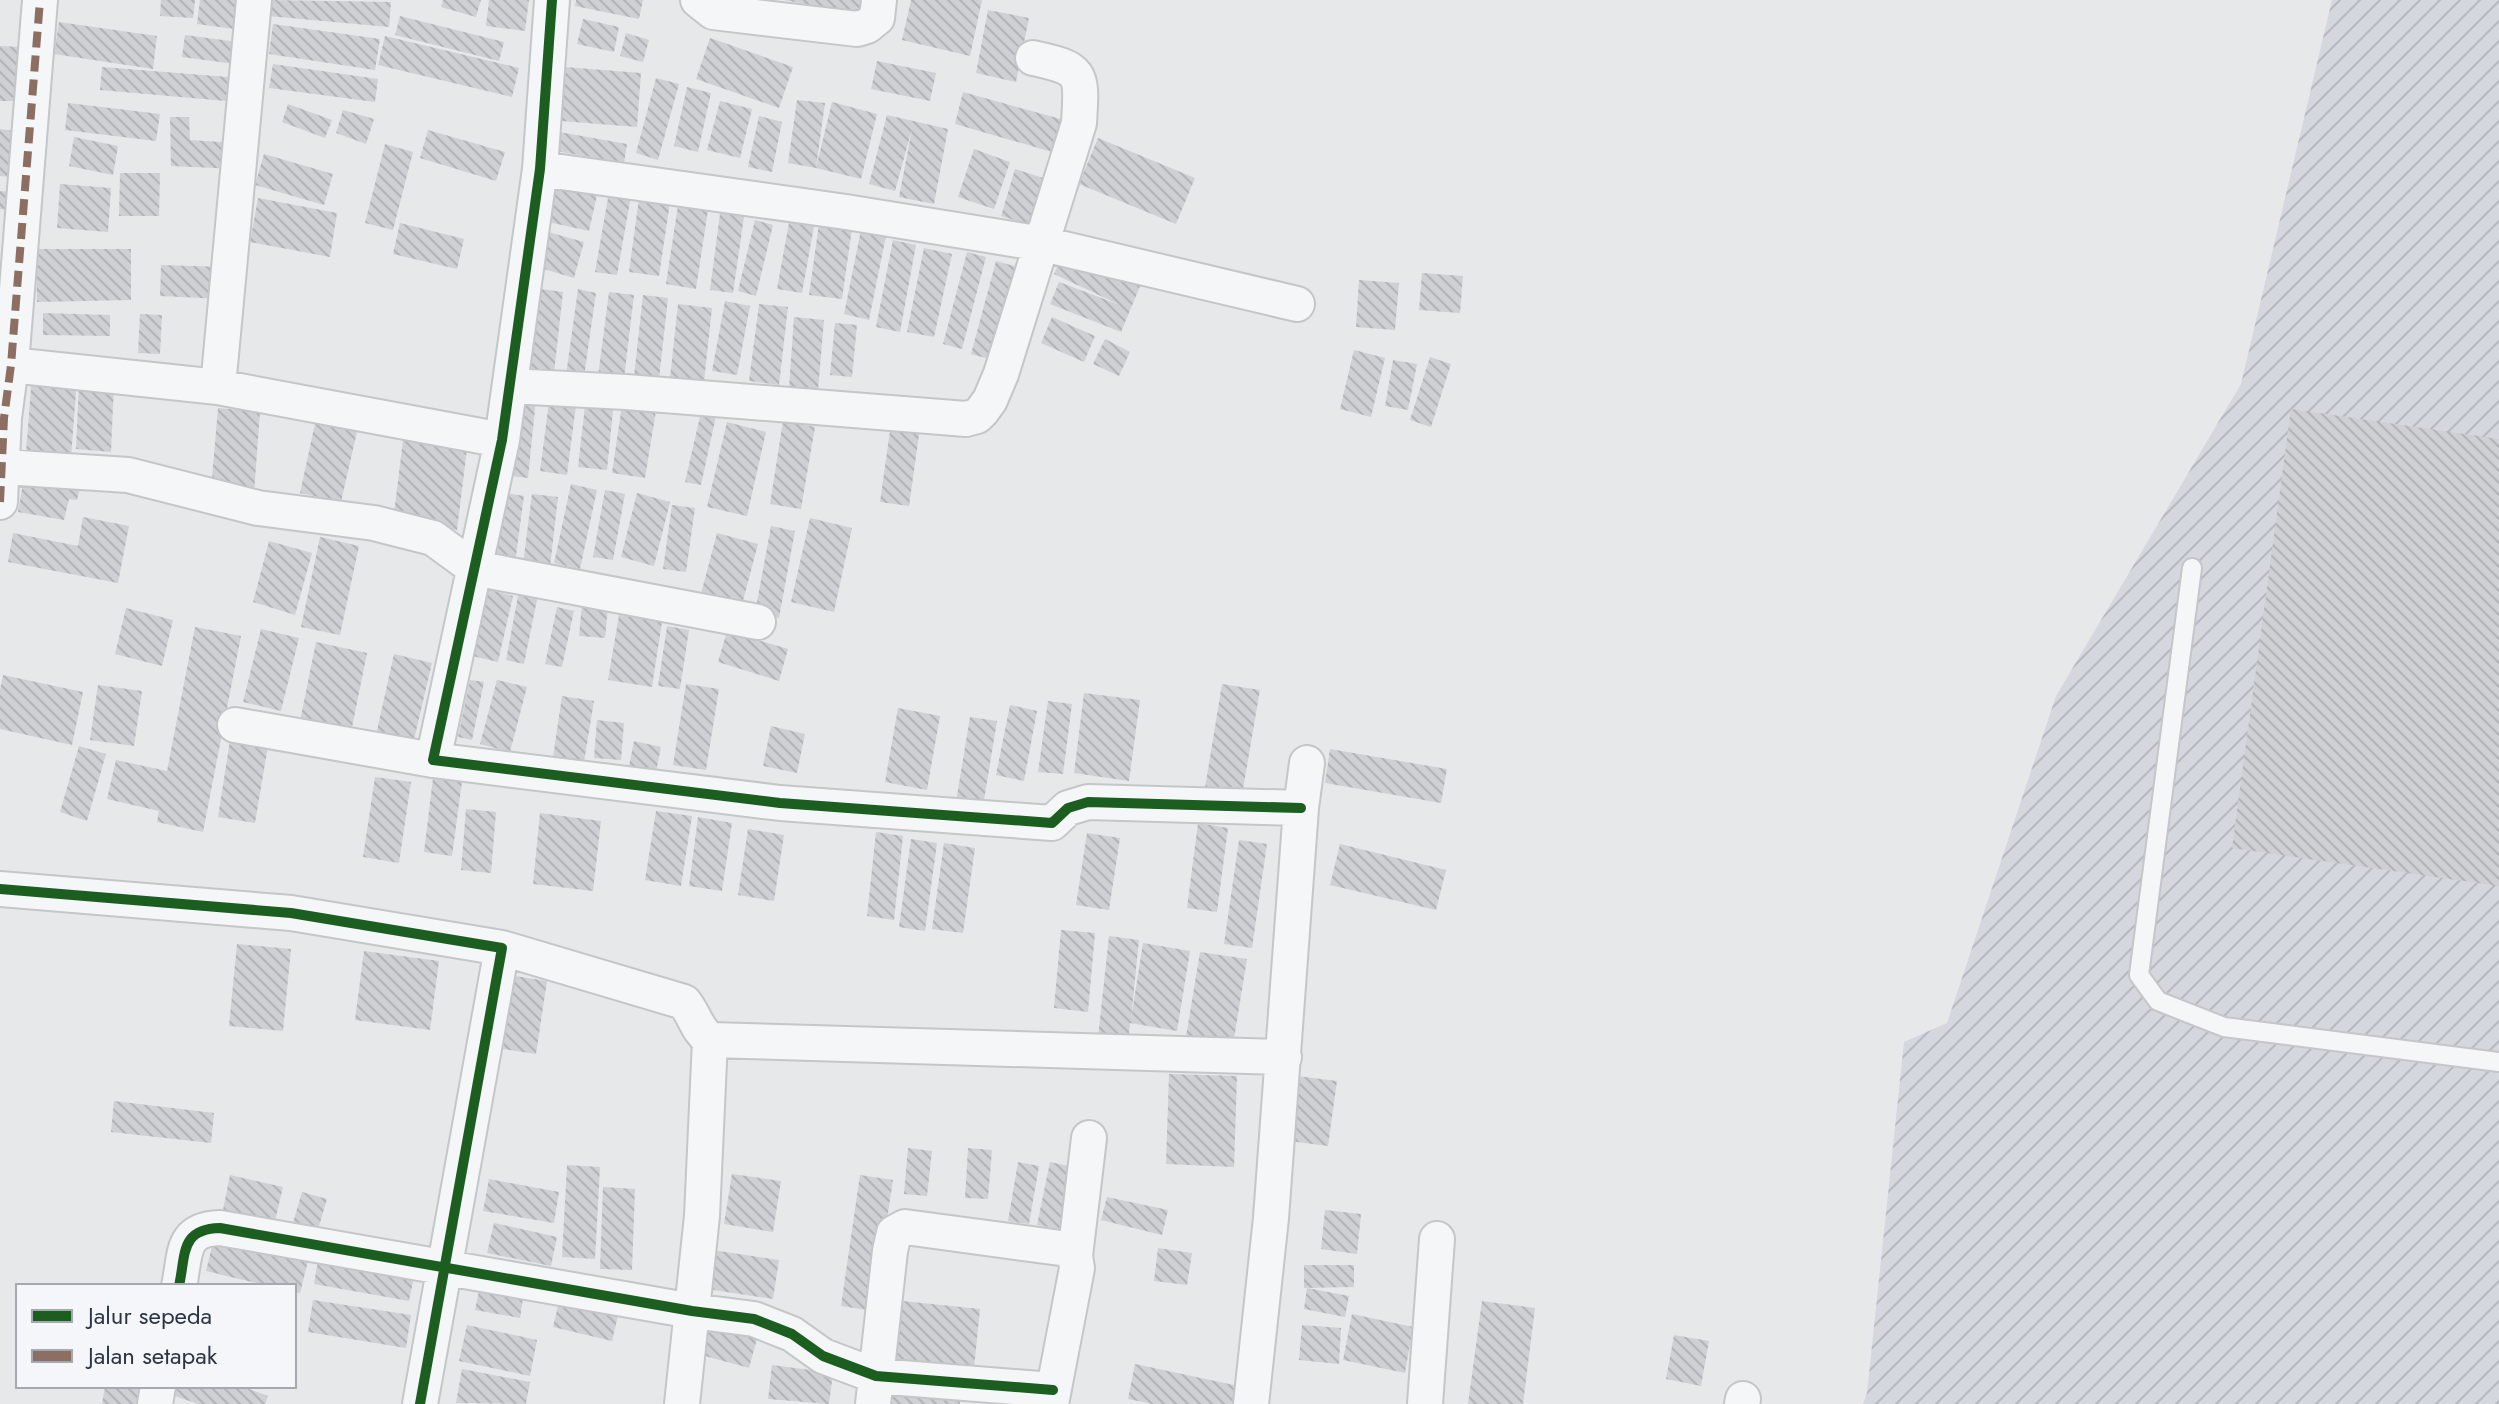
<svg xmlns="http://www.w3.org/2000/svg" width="2499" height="1404" viewBox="0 0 2499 1404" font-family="Jost,sans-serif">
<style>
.industrial{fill:url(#industrial-furrows)}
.building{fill:url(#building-back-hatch)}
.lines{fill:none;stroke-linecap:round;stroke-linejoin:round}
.lane-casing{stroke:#c4c6c8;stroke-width:22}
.street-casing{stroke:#c4c6c8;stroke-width:38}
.lane{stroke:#f5f6f7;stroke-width:18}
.street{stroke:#f5f6f7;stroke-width:34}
.quiet{stroke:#8d6e63;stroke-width:8;stroke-dasharray:16 8;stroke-linecap:butt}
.cycleway-casing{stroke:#f4f6f9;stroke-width:15}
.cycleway{stroke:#1b5e20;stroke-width:10}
</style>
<defs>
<pattern id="industrial-furrows" width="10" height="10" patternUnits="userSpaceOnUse" patternTransform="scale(2)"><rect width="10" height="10" fill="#d4d7dd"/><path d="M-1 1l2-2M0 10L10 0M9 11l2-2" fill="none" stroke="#b6b9bf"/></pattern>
<pattern id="building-back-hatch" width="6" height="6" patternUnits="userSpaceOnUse" patternTransform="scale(2)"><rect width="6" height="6" fill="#ced0d3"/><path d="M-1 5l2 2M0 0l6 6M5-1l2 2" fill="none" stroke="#b1b3b6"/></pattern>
</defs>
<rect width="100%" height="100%" fill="#e6e8ea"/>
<path class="industrial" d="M2332,0h167v1404h-636l4,-11 37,-351 43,-19 109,-327 185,-312z"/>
<path class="building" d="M161,0h34l-2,18 -33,-2z
M200,0h46l-5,30 -44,-6z
M269,0l122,2 -2,25 -121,-11z
M443,0h38l-5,17 -35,-10z
M489,0h40l-4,31 -39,-5z
M576,0h67l-4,19 -64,-13z
M784,0h77l-2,14z
M911,0h71l-12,56 -68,-16z
M988,10l41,8 -13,64 -40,-9z
M400,16l104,26 -5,19 -104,-26z
M583,19l36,8 -5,25 -37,-8z
M59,22l98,14 -4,33 -99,-15z
M273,24l107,15 -5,31 -106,-16z
M626,33l23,7 -6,22 -23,-6z
M185,35l60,8 -3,22 -60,-8z
M385,36l134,32 -7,29 -134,-32z
M710,38l83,29 -14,41 -83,-29z
M0,46l22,1 -2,54h-20z
M877,61l59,12 -6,28 -59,-12z
M273,64l105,15 -3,23 -106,-14z
M102,67l126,10 -2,24 -126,-11z
M565,67l76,6 -4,54 -76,-6z
M656,78l23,6 -21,76 -22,-7z
M687,87l24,6 -13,59 -24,-6z
M963,92l105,29 -9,33 -104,-30z
M797,100l28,3 -9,65 -28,-5z
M720,101l32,8 -12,49 -33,-8z
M832,102l45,12 -16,65 -45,-11z
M68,103l92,11 -4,27 -91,-11z
M288,104l44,16 -7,18 -43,-16z
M343,110l31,9 -8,25 -30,-11z
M887,115l61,14 -14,75 -35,-7 13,-68 -17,62 -26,-7z
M759,116l23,6 -10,50 -24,-5z
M170,117h19l1,23 48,3 -2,26 -65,-3z
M0,129l16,2 -4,46 -12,-1z
M428,130l77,22 -9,29 -76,-23z
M559,132l68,12 -3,19 -68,-12z
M74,137l44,9 -5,29 -44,-9z
M1098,138l97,40 -19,46 -97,-40z
M385,144l28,8 -20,78 -28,-7z
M974,149l36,13 -16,47 -36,-12z
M264,154l69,20 -9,31 -69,-20z
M1015,169l34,11 -13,47 -35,-11z
M120,173h40l-1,43h-40z
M60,184l51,4 -3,44 -51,-4z
M556,186l41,9 -8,36 -41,-9z
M0,191l15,1 -1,18 -14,-1z
M609,192l22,4 -14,79 -22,-3z
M258,198l79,15 -7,44 -80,-15z
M639,198l31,4 -11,74 -30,-4z
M678,205l30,5 -12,79 -30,-5z
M721,206l24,4 -12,83 -23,-3z
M790,217l25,4 -13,72 -25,-4z
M755,220l18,5 -17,71 -18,-5z
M400,223l64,16 -7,30 -64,-15z
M819,224l33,5 -10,70 -33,-4z
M862,225l25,6 -18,89 -25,-6z
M548,232l36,10 -10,36 -37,-11z
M893,240l23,5 -16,87 -24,-5z
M924,248l28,6 -18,83 -27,-5z
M36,249h95v51l-94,2z
M1065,249l76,35 -20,48 -71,-28 9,-22 61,23 -66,-31z
M967,252l19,5 -24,92 -19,-5z
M996,261l29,8 -25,93 -29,-8z
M161,265l62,2 -1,32 -62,-3z
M1422,273l41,3 -3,37 -41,-3z
M1359,280l40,3 -4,47 -39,-3z
M535,288l28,4 -9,81 -28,-4z
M578,289l18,4 -12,84 -18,-2z
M609,292l25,3 -11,92 -26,-3z
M643,295l25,3 -9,81 -25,-3z
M725,301l25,5 -13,69 -25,-4z
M678,304l34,4 -9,83 -34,-4z
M759,304l29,3 -9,78 -30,-4z
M43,313l67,2v21l-67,-1z
M140,314l22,1 -2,39 -22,-1z
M794,317l30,3 -6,71 -29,-3z
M1052,317l43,19 -11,26 -43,-19z
M835,323l22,2 -5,52 -22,-2z
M1105,339l25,13 -11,24 -26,-12z
M1354,350l31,8 -14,59 -31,-8z
M1430,357l21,7 -20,63 -21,-7z
M1393,360l24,4 -9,46 -23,-4z
M32,375l45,4 -6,78 -45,-4z
M79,381l35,2 -3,69 -35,-3z
M513,397l23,2 -8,79 -23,-3z
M586,397l28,3 -7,70 -29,-3z
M549,402l27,3 -9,70 -27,-4z
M622,405l34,6 -11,67 -33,-5z
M218,408l42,4 -6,81 -43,-3z
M2291,409l208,30v447l-267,-38z
M701,412l15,4 -15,69 -16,-3z
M317,414l42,9 -18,79 -41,-9z
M892,417l29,4 -12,85 -29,-4z
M783,421l32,6 -14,82 -31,-5z
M727,422l39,10 -19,84 -40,-9z
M404,432l64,9 -11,89 -64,-8z
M24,478l56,10 -3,12 -8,-1 -5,21 -46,-8z
M571,484l26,6 -17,79 -26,-6z
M605,490l20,4 -12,66 -20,-3z
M505,493l19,3 -10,74 -19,-3z
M637,493l33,9 -16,64 -33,-9z
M532,494l26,3 -8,70 -27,-3z
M672,505l23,3 -9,64 -23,-3z
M83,517l46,9 -11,57 -110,-21 5,-29 65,13z
M810,518l42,10 -18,84 -43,-10z
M771,526l24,5 -16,87 -24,-5z
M717,533l41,11 -19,72 -41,-11z
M320,537l39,9 -19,89 -39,-8z
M269,541l43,12 -17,62 -42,-13z
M475,586l38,10 -15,66 -38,-9z
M519,591l19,4 -14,69 -18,-4z
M582,604l26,3 -3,31 -26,-2z
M557,607l17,4 -12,56 -17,-3z
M126,608l47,12 -11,46 -47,-12z
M619,615l43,7 -10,65 -44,-7z
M667,626l22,4 -9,59 -22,-3z
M195,627l46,9 -38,196 -46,-10 2,-11 -52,-12 9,-39 51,11z
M261,629l38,9 -18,73 -38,-9z
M727,631l61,18 -9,32 -61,-19z
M316,642l51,11 -18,89 -51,-11z
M394,654l38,9 -19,81 -37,-9z
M3,675l80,17 -11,53 -72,-16v-39z
M470,680l14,2 -12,58 -14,-3z
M497,680l30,7 -17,65 -30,-8z
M686,684l33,5 -13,81 -33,-5z
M1222,684l38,6 -18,105 -37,-7z
M98,685l44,6 -8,55 -44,-6z
M1084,693l56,7 -11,81 -55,-8z
M562,696l32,5 -10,61 -31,-5z
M1048,701l24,3 -9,70 -25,-2z
M1010,705l27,6 -13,70 -28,-6z
M898,708l42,8 -13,74 -42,-8z
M970,717l27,4 -15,91 -27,-4z
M597,720l27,3 -3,37 -27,-2z
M771,726l34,8 -8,39 -34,-7z
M231,734l38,6 -14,83 -37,-6z
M634,741l27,6 -5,25 -27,-6z
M79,746l27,8 -19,67 -27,-9z
M1330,749l117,20 -6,34 -116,-20z
M375,777l36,5 -12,81 -36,-6z
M433,778l29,4 -10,74 -28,-4z
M466,809l30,3 -5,61 -30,-3z
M656,811l36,5 -11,70 -36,-6z
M540,813l61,8 -8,70 -60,-7z
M698,817l34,6 -10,68 -33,-5z
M1198,823l30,5 -11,84 -30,-4z
M748,829l36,6 -10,66 -36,-6z
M876,832l27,4 -9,84 -27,-4z
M1087,833l33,5 -11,72 -33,-5z
M911,839l26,4 -12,88 -26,-4z
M1239,840l28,4 -15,104 -28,-4z
M944,843l31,5 -12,85 -31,-4z
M1340,844l106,26 -10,40 -106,-25z
M1061,930l34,3 -7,79 -34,-4z
M1109,936l30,4 -8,79 12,-76 47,8 -13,80 -47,-8 -3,28 -30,-4z
M237,944l54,5 -8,82 -54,-5z
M364,951l75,10 -9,69 -75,-10z
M1200,952l47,7 -14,86 -47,-8z
M515,976l32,5 -11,73 -33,-5z
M1169,1074l68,2 -3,91 -68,-3z
M1297,1076l40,5 -9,65 -39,-5z
M114,1101l100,12 -3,30 -100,-11z
M908,1148l24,3 -5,45 -23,-2z
M968,1148l24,2 -4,49 -23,-1z
M1018,1162l21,4 -10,58 -21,-3z
M1050,1162l28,6 -13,62 -28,-5z
M567,1165l33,2 -5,92 -33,-2z
M732,1174l49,7 -8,51 -49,-8z
M230,1175l53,12 -8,34 -52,-11z
M860,1175l33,5 -20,131 -32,-5z
M489,1179l70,13 -5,31 -71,-12z
M603,1187l32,2 -3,81 -32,-1z
M302,1192l25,7 -10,34 -25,-7z
M1107,1197l61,13 -6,25 -61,-15z
M1325,1210l36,4 -4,40 -36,-5z
M494,1223l63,14 -6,29 -64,-13z
M214,1238l94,23 -8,32 -6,-1v-6h-25l-63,-15z
M1158,1248l34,5 -5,32 -33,-4z
M712,1250l67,10 -6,39 -66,-10z
M319,1255l96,17 -6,29 -95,-17z
M1304,1265h50v22l-50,1z
M482,1277l43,9 -5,32 -45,-8z
M1307,1288l42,8 -4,21 -41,-8z
M562,1289l59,14 -9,38 -59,-14z
M313,1300l98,15 -5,33 -98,-16z
M893,1300l87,9 -6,59 -87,-10z
M1482,1301l53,7 -12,96h-55z
M1352,1314l61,13 -8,46 -62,-13z
M702,1320l56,15 -9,33 -55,-15z
M467,1325l70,15 -7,36 -71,-15z
M1302,1325l39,3 -2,36 -40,-4z
M1674,1335l35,6 -8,45 -35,-7z
M1135,1364l113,24 -3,16h-93l-24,-5z
M772,1365l61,8 -4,31 -61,-5z
M462,1369l68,13 -4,22 -70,-1z
M105,1386h40l-2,18h-41z
M172,1386h69l27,10 -3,8h-67l-29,-10z
M891,1394l69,6v4h-69z"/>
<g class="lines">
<defs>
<path id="lane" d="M2192,568l-53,407 19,26 66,26 275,35"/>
<path id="street" d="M552,0l-12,169 -38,271 -69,320 347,43 272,20 16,-15 20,-6 213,6
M698,0l15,12 144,17 10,-3 10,-8 2,-18
M540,169l306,43 197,32 254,60
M11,365l207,22 284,53
M510,386l116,6 340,27 11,-3 5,-5 8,-11 11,-26 78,-251c3,-50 5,-54 -46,-65
M218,387l36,-387
M4,467l124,8 130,33 116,15 59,15 41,30 284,54
M0,502l4,-84 7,-53 29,-365
M235,725l198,35
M0,889l291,24 211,35 -82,456
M502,948l182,54c11,13 12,27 26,38l574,17
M1075,1256l14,-118
M179,1286c7,-32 1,-57 41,-58l472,83 62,8 38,15 31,22 53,20 177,14
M155,1404l3,-18
M682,1404l20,-188 8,-176
M873,1404l17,-153 4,-18 11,-6 163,22 7,7 2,12 -26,136
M1251,1404l20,-186 30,-410 6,-45
M1425,1404l12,-165
M1742,1404l1,-5"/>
</defs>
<use href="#lane" class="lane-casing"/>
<use href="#street" class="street-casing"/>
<use href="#lane" class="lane"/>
<use href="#street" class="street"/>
<path class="quiet" d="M0,502l4,-84 7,-53 29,-365"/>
<defs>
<path id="cycleway" d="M552,0l-12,169 -38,271 -69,320 347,43 272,20 16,-15 20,-6 213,6
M0,889l291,24 211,35 -82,456
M179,1286c7,-32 1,-57 41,-58l472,83 62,8 38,15 31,22 53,20 177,14"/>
</defs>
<use href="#cycleway" class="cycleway-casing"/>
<use href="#cycleway" class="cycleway"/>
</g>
<rect x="16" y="1284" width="280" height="104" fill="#f4f6f9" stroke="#a4a8b1" stroke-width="2"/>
<rect x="32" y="1310" width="40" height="12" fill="#1b5e20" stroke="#a4a8b1" stroke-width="2"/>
<text x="88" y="1324" font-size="24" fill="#2b3445">Jalur sepeda</text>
<rect x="32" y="1350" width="40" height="12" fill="#8d6e63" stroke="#a4a8b1" stroke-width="2"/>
<text x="88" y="1364" font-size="24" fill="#2b3445">Jalan setapak</text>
</svg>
